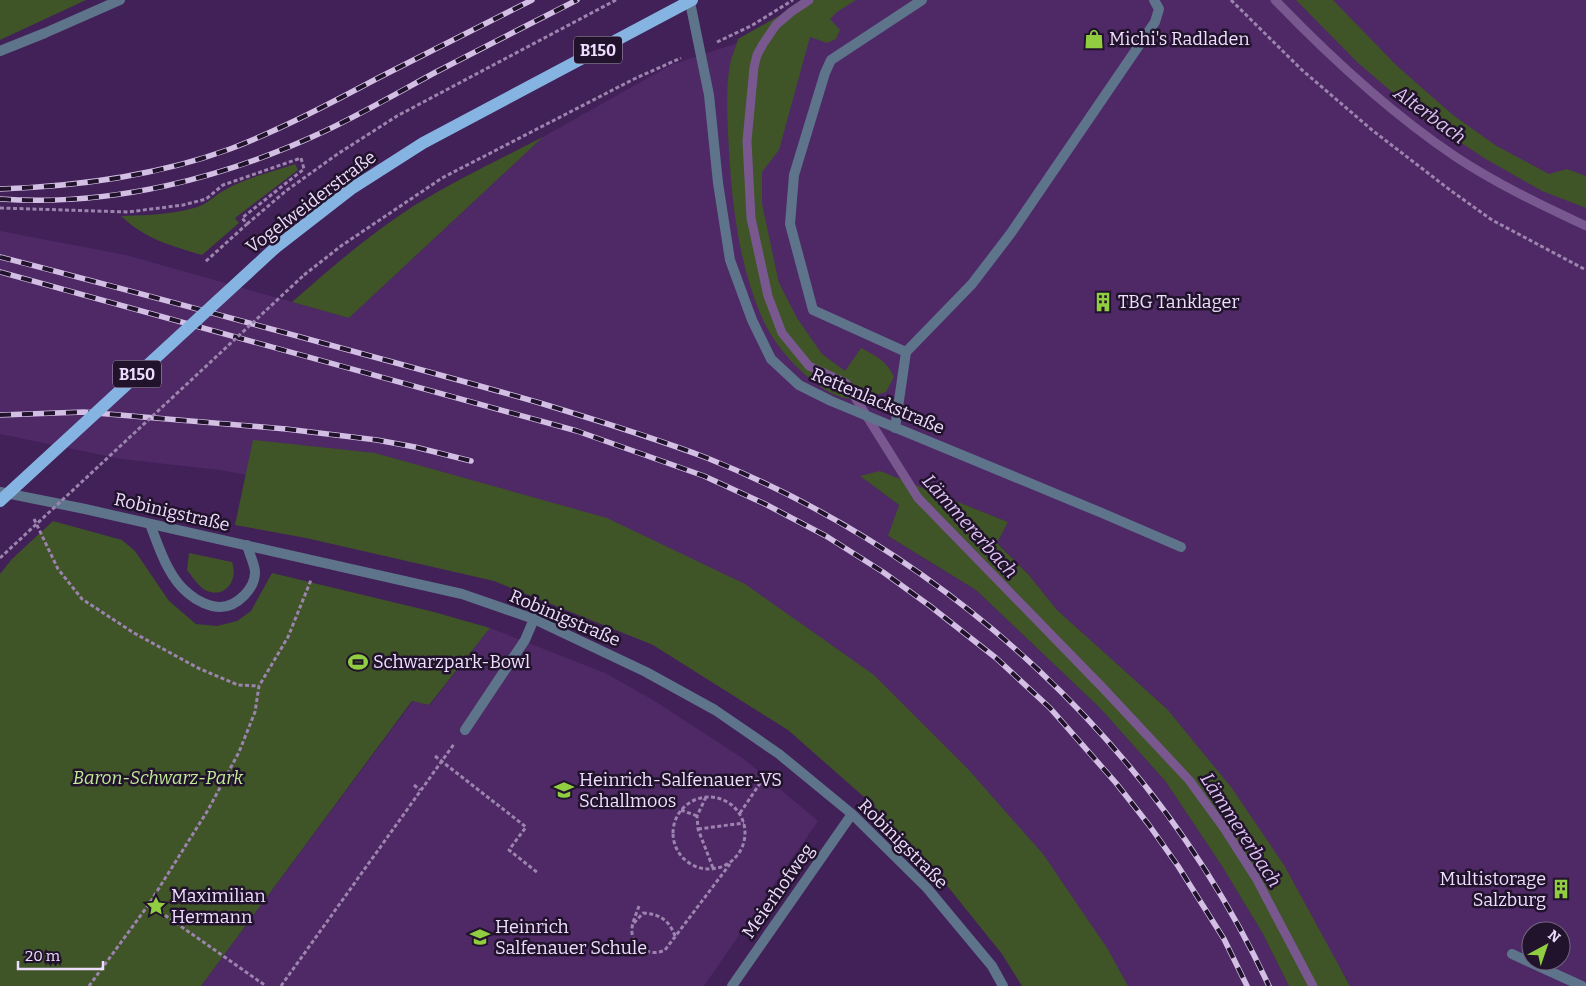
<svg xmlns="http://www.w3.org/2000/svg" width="1586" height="986" viewBox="0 0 1586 986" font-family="Bitter,serif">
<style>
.built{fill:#4e2966;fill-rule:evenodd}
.green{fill:#3f5427}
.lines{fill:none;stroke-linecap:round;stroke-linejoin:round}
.stream{stroke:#78588f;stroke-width:9}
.path{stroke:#9c84af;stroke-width:3;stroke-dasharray:4 2.5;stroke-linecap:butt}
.lane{stroke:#5e748b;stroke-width:10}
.street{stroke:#5e748b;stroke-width:10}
.primary{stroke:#86b4e2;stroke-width:12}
.rail-casing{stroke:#d3bfe4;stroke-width:5.5}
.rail{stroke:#21132b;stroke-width:4;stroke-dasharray:11;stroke-linecap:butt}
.path-bridge{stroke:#9c84af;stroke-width:3;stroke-dasharray:4 2.5;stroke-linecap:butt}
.primary-bridge{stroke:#86b4e2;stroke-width:12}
.labels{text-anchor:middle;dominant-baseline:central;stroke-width:5;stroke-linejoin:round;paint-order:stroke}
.shield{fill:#21132b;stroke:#b1a0bf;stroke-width:1}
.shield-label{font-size:16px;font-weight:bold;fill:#efddff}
.poi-label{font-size:18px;fill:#efddff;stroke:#21132b;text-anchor:start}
.street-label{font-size:18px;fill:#efddff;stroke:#21132b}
.park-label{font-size:18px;font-style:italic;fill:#c1eb95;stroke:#21132b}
.water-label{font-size:19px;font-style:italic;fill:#dec3f4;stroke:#21132b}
</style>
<rect width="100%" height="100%" fill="#412157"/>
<path class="built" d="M855,0h731v986h-236l-4,-9 -179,-268 -110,-99 -29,-36 -31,-32 11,-20 -43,-17 -105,-29 39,29 -10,32 87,53 125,119 65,73 56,84 41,68 26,52h-221l-238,-272 -470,-219 -141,-25 -98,-11 -121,-25v-203l126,24 223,63 194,-181 128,-72 169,-56zM1531,931h30v30h-30z
M490,628l115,45 48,27 91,59 74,62 -114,165h-503l212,-285 17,4z"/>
<path class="green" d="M0,0h86l-86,40z
M807,0h49l-19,12 -7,7 10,11 -4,9 -9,4 -17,-6 -31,113 -17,22v32l17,79 18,35 25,36 23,17 16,-23c14,7 27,14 33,29l-8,15c-13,4 -35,10 -48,4 -29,-11 -61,-47 -74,-74 -27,-60 -33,-125 -36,-190 -1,-21 -2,-51 3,-72 2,-7 5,-14 7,-21z
M1296,0h37l64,66 56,49 42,30 54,29 18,-5 19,7v32l-44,-17 -58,-33 -66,-44 -60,-51z
M543,137l-194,181 -57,-16c39,-34 79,-69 123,-97 41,-25 85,-46 128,-68z
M295,164l3,6 -63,48 4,5 -37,32c-33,-10 -55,-15 -81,-39 24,-1 49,-1 73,-8 12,-3 19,-11 29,-17 21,-13 49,-19 72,-27z
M253,440l122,13 232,65 138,66 129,91 93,93 76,86 64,94 21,38h-106l-20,-32 -66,-82 -64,-68 -84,-74 -135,-85 -159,-64 -188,-43 -71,-13z
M880,471l128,51 -11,21 31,31 29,36 110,99 64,78 53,78 66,121h-61l-26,-52 -41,-68 -56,-84 -65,-73 -125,-119 -88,-54 11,-31 -39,-29z
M53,521l69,19 13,11 34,50 27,23 21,2 20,-5 14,-10 21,-38 162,39 56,16 -61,77 -17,-4 -211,285h-201v-412l12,-15z
M189,553l43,9c7,19 -8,38 -27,28 -7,-4 -13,-14 -18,-20z"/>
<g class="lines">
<path class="stream" d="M809,0l-18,12 -15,13 -13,19 -6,11 -3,12 -7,74 4,77 17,78 14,37 27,33 37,17 72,115 184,189 87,93 35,48 32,50 57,108
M1275,0c55,57 115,113 181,157 41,27 85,48 130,69"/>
<path class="path" d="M1231,0l71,70 70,60 78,60 42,30 94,50
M717,42l34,-16 42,-26
M0,208l128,4 55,-7 23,-6 17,-14 78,-27 3,11 -62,49 5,6 -42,38
M247,224l40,-34 52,-37 58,-37 219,-116
M304,275l37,-29 101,-68 192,-99 47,-21
M34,519l24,50 24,30 52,34 64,35 40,17 21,1
M435,756l91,71 -17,23 29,23
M414,785l6,5
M706,797l-9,19 1,13 15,39
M673 833a36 36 0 1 1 72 0a36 36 0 1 1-72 0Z
M681,810l16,6
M740,813l29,-43
M698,829l46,-6
M149,904l117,82
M639,906c-3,9 -8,18 -7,27 3,16 19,24 33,17l65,-86
M634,923l9,-10c17,1 26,7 32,23
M89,986l60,-82 59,-94 31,-58 16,-40 4,-26 29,-49 23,-57
M281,986l173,-242"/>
<path class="lane" d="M0,51l45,-18 75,-33
M906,352l-93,-42 -23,-86 4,-49 31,-102 6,-13 91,-60
M895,428l11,-76 66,-68 39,-51 144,-211 4,-13 -5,-9
M150,524c9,23 18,54 39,70 8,7 21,13 31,13 17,0 36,-19 35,-36 -1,-8 -6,-18 -8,-26
M465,730l60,-90 9,-21
M1512,954l70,32"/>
<path class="street" d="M690,2l19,93 9,88 12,77 22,60 19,39 28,26 32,16 271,112 79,34
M0,492l85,17 377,85 72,25 112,53 69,38 64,44 73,60 75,74 65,78 11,20
M732,986l120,-172"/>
<path class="primary" d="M275,248l76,-59 72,-46 269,-143"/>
<defs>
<path id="rail" d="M0,189c79,-3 156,-13 230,-40 52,-20 101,-46 150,-72 51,-26 101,-51 152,-77
M0,199c111,8 225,-21 325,-68 38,-18 74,-39 111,-59 46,-24 94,-48 141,-72
M0,257c121,31 242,64 363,97 59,16 118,32 177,49 56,17 112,34 167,55 244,98 451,290 562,528
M0,272l577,159 127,45 61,28 61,32 57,36 47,34 66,52 54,50 66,75 33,42 29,41 46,73 23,47
M0,415l84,-3 202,17 91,11 38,7 56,14"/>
</defs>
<use href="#rail" class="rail-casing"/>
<use href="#rail" class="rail"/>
<path class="path-bridge" d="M0,558l304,-283"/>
<path class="primary-bridge" d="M0,501l275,-253"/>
</g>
<defs>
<symbol id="shop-bare" viewBox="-9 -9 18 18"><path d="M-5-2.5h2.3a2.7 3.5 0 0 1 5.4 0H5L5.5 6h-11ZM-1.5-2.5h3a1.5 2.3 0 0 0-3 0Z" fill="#91cd40" stroke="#21132b" stroke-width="2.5" paint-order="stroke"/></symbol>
<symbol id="building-bare" viewBox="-9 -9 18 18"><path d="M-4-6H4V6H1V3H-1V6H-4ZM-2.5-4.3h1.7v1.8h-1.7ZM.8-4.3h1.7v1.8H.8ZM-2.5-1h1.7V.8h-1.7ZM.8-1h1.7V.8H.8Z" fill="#91cd40" stroke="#21132b" stroke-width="2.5" paint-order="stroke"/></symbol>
<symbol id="stadium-bare" viewBox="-9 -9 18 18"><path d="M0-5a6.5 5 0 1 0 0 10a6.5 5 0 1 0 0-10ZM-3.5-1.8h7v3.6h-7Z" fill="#91cd40" stroke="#21132b" stroke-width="2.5" paint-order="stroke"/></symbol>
<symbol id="school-bare" viewBox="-9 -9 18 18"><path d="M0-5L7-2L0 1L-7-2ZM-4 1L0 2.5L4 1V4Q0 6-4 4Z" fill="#91cd40" stroke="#21132b" stroke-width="2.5" paint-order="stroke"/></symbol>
<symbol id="sight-bare" viewBox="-9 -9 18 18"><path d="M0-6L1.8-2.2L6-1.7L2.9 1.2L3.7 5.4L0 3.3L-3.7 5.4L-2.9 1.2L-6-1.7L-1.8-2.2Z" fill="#91cd40" stroke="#21132b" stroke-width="2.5" paint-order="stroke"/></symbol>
</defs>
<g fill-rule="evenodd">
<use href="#shop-bare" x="1080" y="25" width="28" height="28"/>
<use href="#building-bare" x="1089" y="288" width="28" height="28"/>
<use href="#stadium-bare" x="344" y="648" width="28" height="28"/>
<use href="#school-bare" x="550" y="776" width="28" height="28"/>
<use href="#building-bare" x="1547" y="875" width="28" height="28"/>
<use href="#sight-bare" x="142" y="892" width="28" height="28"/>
<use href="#school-bare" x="466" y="923" width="28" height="28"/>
</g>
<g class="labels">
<g class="shield">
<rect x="574" y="36.5" width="48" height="27" rx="4"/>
<rect x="113" y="360.5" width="48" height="27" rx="4"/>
</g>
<g class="shield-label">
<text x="598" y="50">B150</text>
<text x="137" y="374">B150</text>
</g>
<g class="poi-label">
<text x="1109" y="39">Michi's Radladen</text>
<text x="1118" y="302">TBG Tanklager</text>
<text x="373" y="662">Schwarzpark-Bowl</text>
<text x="579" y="780">Heinrich-Salfenauer-VS<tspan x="579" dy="21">Schallmoos</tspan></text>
<text x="1546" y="879" text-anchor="end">Multistorage<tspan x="1546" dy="21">Salzburg</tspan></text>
<text x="171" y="896">Maximilian<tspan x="171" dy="21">Hermann</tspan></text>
<text x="495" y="927">Heinrich<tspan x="495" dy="21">Salfenauer Schule</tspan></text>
</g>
<g class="street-label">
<text transform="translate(311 202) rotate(-37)">Vogelweiderstraße</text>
<text transform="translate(878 401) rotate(23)">Rettenlackstraße</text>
<text transform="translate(172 512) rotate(13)">Robinigstraße</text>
<text transform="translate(565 618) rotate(23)">Robinigstraße</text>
<text transform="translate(903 844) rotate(45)">Robinigstraße</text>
<text transform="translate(778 891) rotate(-55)">Meierhofweg</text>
</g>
<g class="park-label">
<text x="158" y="778">Baron-Schwarz-Park</text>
</g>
<g class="water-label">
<text transform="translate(1430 115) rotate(36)">Alterbach</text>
<text transform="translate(970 526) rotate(48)">Lämmererbach</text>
<text transform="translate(1241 830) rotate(57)">Lämmererbach</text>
</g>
</g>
<g transform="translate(1546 946) rotate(40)"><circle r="24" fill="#21132b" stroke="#736480"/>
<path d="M0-4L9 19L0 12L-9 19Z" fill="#91cd40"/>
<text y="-8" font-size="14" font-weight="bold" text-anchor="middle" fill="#efddff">N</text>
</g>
<path d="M18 961v8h85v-8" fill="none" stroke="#efddff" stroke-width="2.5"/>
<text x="25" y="961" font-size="15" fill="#efddff" stroke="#21132b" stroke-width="4" paint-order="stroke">20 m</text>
</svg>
